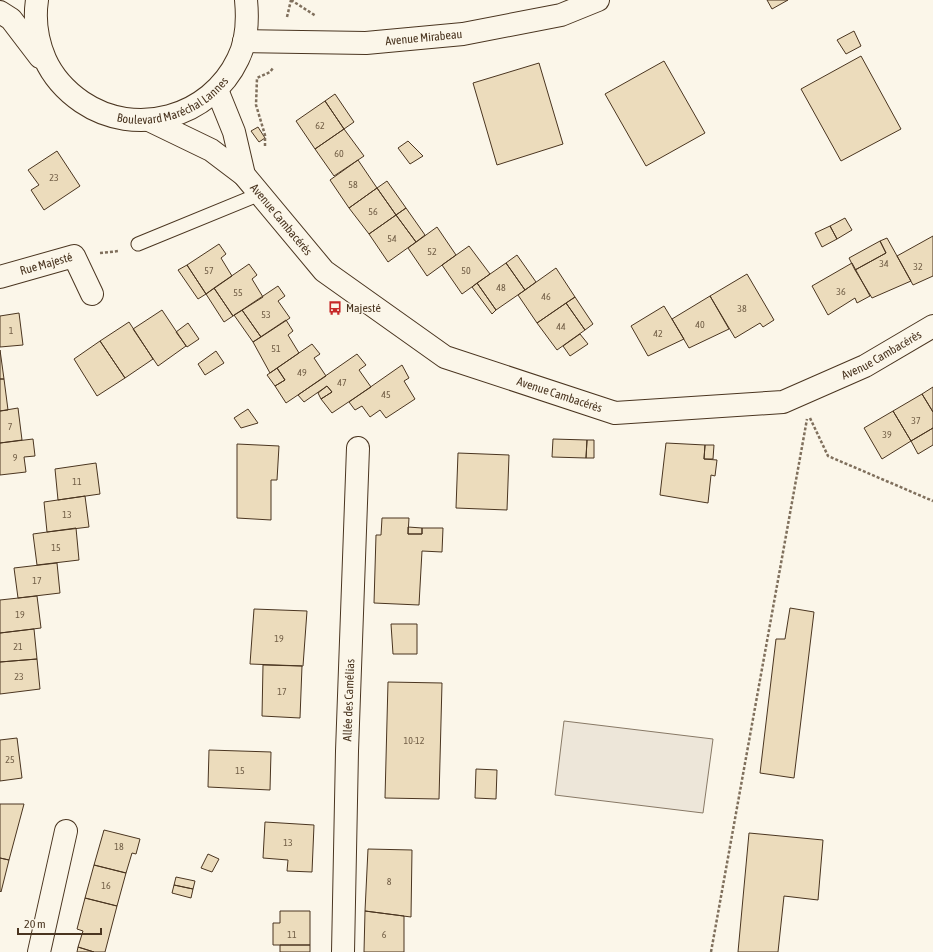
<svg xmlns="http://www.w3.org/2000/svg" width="933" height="952" viewBox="0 0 933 952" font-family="'Asap Condensed',sans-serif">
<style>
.green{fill:#ede6d9;stroke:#887966}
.building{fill:#ecdcbc;stroke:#4a3520}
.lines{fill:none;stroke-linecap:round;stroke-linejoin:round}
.lane-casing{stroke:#4a3520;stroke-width:15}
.street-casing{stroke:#4a3520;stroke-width:24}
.secondary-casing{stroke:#4a3520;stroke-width:24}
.path{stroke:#7f6f5c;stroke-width:2.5;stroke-dasharray:3 2;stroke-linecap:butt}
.lane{stroke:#fbf6e9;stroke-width:13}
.street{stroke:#fbf6e9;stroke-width:22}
.secondary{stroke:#fbf6e9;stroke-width:22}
.labels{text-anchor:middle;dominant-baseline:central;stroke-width:3;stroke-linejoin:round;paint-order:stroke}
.number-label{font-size:10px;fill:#725f47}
.street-label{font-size:12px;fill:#4a3520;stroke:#fbf6e9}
.poi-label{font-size:12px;fill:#4a3520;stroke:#fbf6e9;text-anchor:start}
</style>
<rect width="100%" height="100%" fill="#fbf6e9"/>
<path class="green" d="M564,721l149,18 -10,74 -148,-18z"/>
<path class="building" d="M767,0h21l-16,9z
M854,31l7,15 -15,8 -9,-14z
M861,56l40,73 -60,32 -40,-72z
M664,61l41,72 -59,33 -41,-72z
M539,63l24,81 -66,21 -24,-82z
M335,94l19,28 -10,7 -19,-28z
M325,101l19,28 -29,20 -19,-28z
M258,127l7,11 -6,4 -8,-11z
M344,129l20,27 -30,20 -19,-27z
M408,141l15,15 -13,8 -12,-16z
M57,151l23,35 -36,24 -13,-20 8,-5 -11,-15z
M358,160l19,28 -28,20 -19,-28z
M387,181l19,27 -10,7 -19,-27z
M377,188l19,27 -27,19 -20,-26z
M406,208l19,27 -9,7 -20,-27z
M396,215l20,27 -28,20 -19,-28z
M845,218l7,12 -15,9 -7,-13z
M830,226l7,13 -15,8 -7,-14z
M437,227l19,28 -29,21 -19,-28z
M933,236v40l-20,9 -16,-29z
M887,238l24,43 -39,17 -17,-28 31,-17 -6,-12z
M880,241l6,12 -31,17 -6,-12z
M219,244l7,10 -5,4 11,18 -26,18 -19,-29z
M469,246l21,28 -28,20 -20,-29z
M517,255l19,27 -11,8 -19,-27z
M506,263l19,27 -29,20 -19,-27z
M852,263l18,33 -13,7 -2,-5 -27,17 -16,-29z
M249,264l8,11 -5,4 11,18 -30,19 -19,-28z
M187,265l19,29 -8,5 -20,-29z
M556,268l19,29 -38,26 -19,-28z
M747,274l27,46 -11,7 -3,-4 -25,15 -25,-42z
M477,283l19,27 -4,4 -20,-27z
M278,286l7,10 -7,5 12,17 -29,19 -19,-27z
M214,288l19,28 -9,6 -18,-28z
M710,296l19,33 -40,19 -17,-29z
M575,297l18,27 -8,6 -19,-27z
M566,303l19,27 -28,20 -20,-27z
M664,306l20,33 -36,17 -17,-30z
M162,310l24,36 -28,20 -25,-37z
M242,310l19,27 -8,5 -19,-27z
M19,313l4,32 -23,2v-31z
M286,320l7,11 -5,4 11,18 -29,20 -17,-31z
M129,322l24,37 -28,19 -25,-37z
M188,323l11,16 -12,8 -11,-15z
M580,334l8,10 -18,12 -7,-10z
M100,341l25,37 -28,18 -23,-37z
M312,344l8,10 -6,4 12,18 -40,27 -11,-17 10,-6 -8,-12z
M0,350l4,29h-4z
M216,351l8,12 -19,12 -7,-11z
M357,354l9,11 -7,5 12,17 -39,26 -11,-14 11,-7 -5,-6 -23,16 -6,-7z
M402,365l7,13 -5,3 11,18 -29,19 -6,-8 -10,7 -8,-11 -7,4 -6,-8z
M277,368l8,12 -10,6 -8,-11z
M0,379h4l4,31 -8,1z
M327,386l5,6 -11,7 -3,-6z
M933,387v25l-11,-18z
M922,394l11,18v16l-22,13 -18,-30z
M18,408l4,32 -22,3v-32z
M248,409l10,14 -17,5 -7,-10z
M893,411l18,30 -29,18 -18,-31z
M933,428v17l-15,9 -7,-13z
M33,439l2,17 -11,1 2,15 -26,3v-32z
M553,439l34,1 -1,18 -34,-1z
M587,440h7v18h-8z
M666,443l39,2 -1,14 13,1 -2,16 -4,-1 -3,28 -48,-8z
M237,444l42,2 -2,34h-6v40l-34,-2z
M705,445h9l-1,14h-9z
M458,453l51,2 -2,55 -51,-2z
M96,463l4,31 -42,6 -3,-31z
M85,496l4,31 -42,5 -3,-30z
M382,518h27l-1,16h14v-6h21l-1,24 -20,-1 -3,54 -45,-2 2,-68h5z
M408,527l14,1v6h-14z
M76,528l3,32 -42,5 -4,-31z
M57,563l3,30 -42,5 -4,-30z
M37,596l4,32 -41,5v-33z
M790,608l24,4 -20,166 -34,-5 16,-134h9z
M254,609l53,2 -4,55 -53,-2z
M391,624h26v30h-24z
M34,629l3,30 -37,3v-29z
M37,659l3,30 -40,5v-32z
M263,665l39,1 -2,52 -38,-2z
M388,682l54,1 -3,116 -54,-1z
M17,738l5,40 -22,3v-41z
M209,750l62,2 -1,38 -62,-3z
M476,769l21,1 -1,29 -21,-1z
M0,804h24l-15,56 -9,-2z
M265,822l49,3 -2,47 -25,-1 1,-11 -25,-2z
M104,830l36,9 -4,15 -4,-1 -6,20 -32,-8z
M749,833l74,7 -5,60 -34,-4 -6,56h-40z
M368,849l44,1 -1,67 -46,-6z
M208,854l11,5 -7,13 -11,-4z
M0,858l9,2 -8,32 -1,-1z
M94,865l32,8 -9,33 -32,-8z
M176,877l19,4 -2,8 -19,-4z
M174,885l19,4 -2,9 -19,-5z
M85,898l32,8 -12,46h-11l-16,-5 5,-16 -6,-2z
M280,911h30v34h-37v-22h7z
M365,911l39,5v36h-40z
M280,945h30v7h-30z
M78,947l16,5h-17z"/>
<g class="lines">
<defs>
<path id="lane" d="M138,244l122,-50"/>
<g id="street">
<path id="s1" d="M244,41l122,2 97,-9 98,-19 37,-15"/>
<path d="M217,90l17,42 10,43"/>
<path id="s2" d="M151,121l60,29 33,25 80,96 121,86 170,56 168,-11 82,-36 68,-40"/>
<path id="s3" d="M0,277l74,-21 18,38"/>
<path d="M39,952l27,-121"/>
<path id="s4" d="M343,952l4,-201 11,-303"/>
</g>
<g id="secondary">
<path id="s5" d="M37,0c-3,20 0,40 8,59 8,18 21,32 37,43 53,36 128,16 156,-43 9,-18 10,-39 8,-59"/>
<path d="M0,12l11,7 29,38"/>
</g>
</defs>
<use href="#lane" class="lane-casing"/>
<use href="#street" class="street-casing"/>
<use href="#secondary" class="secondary-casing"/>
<path class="path" d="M291,0l25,16
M287,17l4,-17
M265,146v-11l-9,-30 1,-27 13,-6 3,-4
M100,253l19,-2
M810,418l18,38 105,45
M711,952l96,-533"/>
<use href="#lane" class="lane"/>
<use href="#street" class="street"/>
<use href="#secondary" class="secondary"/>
</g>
<defs>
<symbol id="bus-bare" viewBox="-9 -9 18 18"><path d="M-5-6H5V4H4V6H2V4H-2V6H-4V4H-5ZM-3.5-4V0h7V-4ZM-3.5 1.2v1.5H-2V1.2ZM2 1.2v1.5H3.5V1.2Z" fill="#c62828" stroke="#fbf6e9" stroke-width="2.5" paint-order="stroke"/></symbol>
</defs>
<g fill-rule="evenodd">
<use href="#bus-bare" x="325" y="298" width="20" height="20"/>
</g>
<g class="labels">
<g class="number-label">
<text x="320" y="125">62</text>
<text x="339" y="153">60</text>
<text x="54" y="177">23</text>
<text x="353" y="184">58</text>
<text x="373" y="211">56</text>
<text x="392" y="238">54</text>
<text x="432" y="251">52</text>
<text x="884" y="263">34</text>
<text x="918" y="266">32</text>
<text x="209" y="270">57</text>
<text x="466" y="270">50</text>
<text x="501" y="287">48</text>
<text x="841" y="291">36</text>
<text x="238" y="292">55</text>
<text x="546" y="296">46</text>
<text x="742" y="308">38</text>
<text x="266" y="314">53</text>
<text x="700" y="324">40</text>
<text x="561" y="326">44</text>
<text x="11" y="330">1</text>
<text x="658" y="333">42</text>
<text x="276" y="348">51</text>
<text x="302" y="372">49</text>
<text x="342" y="382">47</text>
<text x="386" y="394">45</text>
<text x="916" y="420">37</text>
<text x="10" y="426">7</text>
<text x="887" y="434">39</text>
<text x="15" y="457">9</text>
<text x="77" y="481">11</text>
<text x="67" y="514">13</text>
<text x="56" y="547">15</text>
<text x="37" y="580">17</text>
<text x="20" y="614">19</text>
<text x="279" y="638">19</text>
<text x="18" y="646">21</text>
<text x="19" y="676">23</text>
<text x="282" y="691">17</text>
<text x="414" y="740">10-12</text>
<text x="10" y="759">25</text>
<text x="240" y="770">15</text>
<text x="288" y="842">13</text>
<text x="119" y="846">18</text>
<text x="389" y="881">8</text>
<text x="106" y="885">16</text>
<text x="292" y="934">11</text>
<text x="384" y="934">6</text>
</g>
<g class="street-label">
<text stroke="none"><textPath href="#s1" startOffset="180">Avenue Mirabeau</textPath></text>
<text stroke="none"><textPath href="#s5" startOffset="217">Boulevard Maréchal Lannes</textPath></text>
<text stroke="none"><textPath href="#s2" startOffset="166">Avenue Cambacérès</textPath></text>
<text stroke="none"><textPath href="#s3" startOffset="48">Rue Majesté</textPath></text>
<text stroke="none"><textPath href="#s2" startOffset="838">Avenue Cambacérès</textPath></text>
<text stroke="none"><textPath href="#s2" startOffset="502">Avenue Cambacérès</textPath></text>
<text stroke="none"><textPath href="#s4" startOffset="252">Allée des Camélias</textPath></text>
</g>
<g class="poi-label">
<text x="346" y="308">Majesté</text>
</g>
</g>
<path d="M18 928v6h83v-6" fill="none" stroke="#4a3520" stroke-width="2"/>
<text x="24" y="928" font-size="12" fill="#4a3520" stroke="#fbf6e9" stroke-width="3" paint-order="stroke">20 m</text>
</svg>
